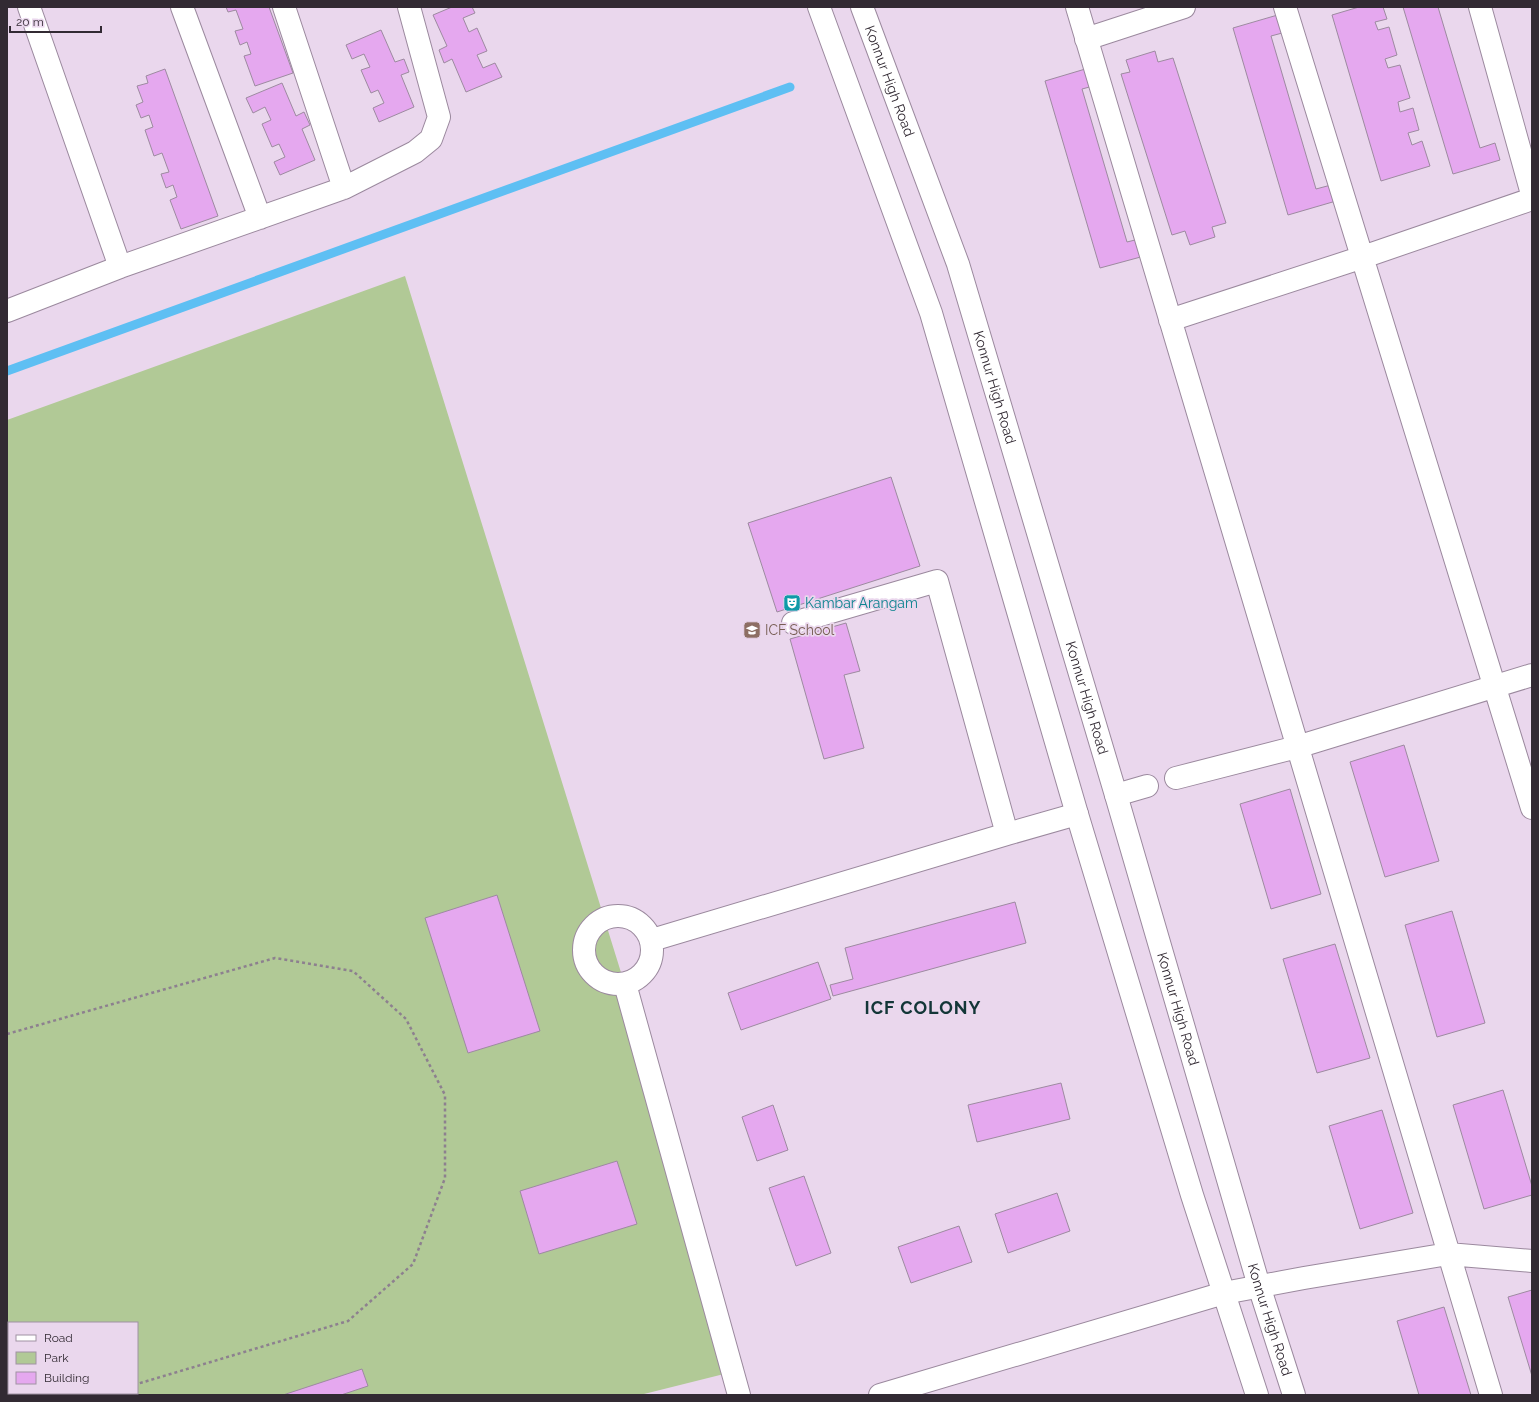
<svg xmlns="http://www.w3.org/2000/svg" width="1539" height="1402" viewBox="0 0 1539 1402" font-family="Raleway,sans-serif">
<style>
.green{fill:#b1c996;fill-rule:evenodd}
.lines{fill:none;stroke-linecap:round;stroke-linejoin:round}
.stream{stroke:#5ebff3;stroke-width:9}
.building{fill:#e5a8ef;stroke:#9d8aa0}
.minor-casing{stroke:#9b899e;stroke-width:24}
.major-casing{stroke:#9b899e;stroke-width:24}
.path{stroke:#8d808f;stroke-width:2.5;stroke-dasharray:3 3;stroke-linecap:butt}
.minor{stroke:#fff;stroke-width:22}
.major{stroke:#fff;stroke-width:22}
.labels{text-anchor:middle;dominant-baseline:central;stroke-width:3.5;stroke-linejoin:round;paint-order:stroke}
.street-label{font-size:14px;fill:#322a33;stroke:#ead7ed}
.culture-label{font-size:14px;fill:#0d838f;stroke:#ead7ed;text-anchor:start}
.education-label{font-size:14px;fill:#785e54;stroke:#ead7ed;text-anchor:start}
.district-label{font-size:18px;font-weight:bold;letter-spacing:1px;fill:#133638;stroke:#ead7ed}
</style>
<rect width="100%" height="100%" fill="#ead7ed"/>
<path class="green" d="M405,276l339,1093 -104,26h-633v-975zM9,1323h128v70h-128z"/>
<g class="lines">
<path class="stream" d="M7,371l783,-284"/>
</g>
<path class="building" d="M226,7h43l24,66 -38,13 -11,-30 7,-2 -4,-12 -7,3 -5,-14 8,-2 -7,-19 -8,2z
M452,7h20l3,6 -12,5 6,14 8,-4 10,23 -10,4 6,13 12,-5 7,14 -36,15 -14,-33 -8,4 -5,-13 8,-4 -14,-31z
M1359,7h24l4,12 -12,3 3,8 11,-3 8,28 -12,4 3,9 12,-3 10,33 -12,4 2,10 13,-4 6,22 -11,3 4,12 10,-4 8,25 -49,15 -49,-166z
M1403,7h35l42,141 15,-5 5,17 -47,14z
M1281,14l5,18 -15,4 45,153 15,-4 5,16 -48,14 -55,-187z
M381,30l14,32 9,-3 5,13 -8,3 13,32 -35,15 -6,-14 11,-5 -6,-13 -7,3 -10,-23 9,-3 -6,-13 -12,5 -6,-14z
M1155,51l3,11 15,-4 53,165 -14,4 3,10 -25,8 -5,-14 -13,4 -51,-161 9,-2 -4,-12z
M1092,67l5,18 -15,4 45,153 16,-4 5,17 -48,13 -55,-187z
M165,69l53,147 -37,13 -11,-29 7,-3 -4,-12 -7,3 -5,-14 8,-2 -7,-19 -8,3 -9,-26 8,-3 -4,-12 -8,3 -5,-13 7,-3 -6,-16 11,-3 -2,-7z
M282,83l14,33 8,-4 6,13 -8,4 13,31 -35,15 -6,-13 11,-5 -6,-13 -7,3 -10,-23 9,-4 -6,-13 -12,6 -7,-15z
M891,477l29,89 -143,46 -29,-89z
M846,623l14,48 -16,4 20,73 -40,11 -34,-120z
M1404,745l35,116 -54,16 -35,-115z
M1290,789l31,105 -50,15 -31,-105z
M497,895l43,136 -72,22 -43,-135z
M1015,902l11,41 -193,53 -3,-11 23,-6 -8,-31z
M1452,911l33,112 -48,14 -32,-112z
M1335,944l35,114 -53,15 -34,-114z
M818,962l13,37 -90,31 -13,-37z
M1061,1083l9,36 -93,23 -9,-37z
M1503,1090l29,96v9l-48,14 -31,-104z
M773,1105l15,45 -31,11 -15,-44z
M1382,1110l31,103 -53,16 -31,-103z
M617,1161l20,63 -98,30 -19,-63z
M804,1176l27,77 -35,13 -27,-78z
M1057,1193l13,38 -62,22 -13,-39z
M959,1226l13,36 -61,21 -13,-36z
M1532,1290v86l-24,-79z
M1444,1307l27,88h-52l-22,-74z
M362,1369l6,17 -27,9h-58z"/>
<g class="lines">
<defs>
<path id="minor" d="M29,7l91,260 224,-79 -60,-181
M182,7l78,211
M1077,7l414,1388
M1285,7l247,801
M1480,7l52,187
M1086,39l98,-32
M344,188l71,-36 16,-13 8,-22 -30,-110
M7,311l113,-44
M1170,320l193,-63 169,-58
M1176,778l121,-31 235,-72
M1116,795l31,-9
M1007,834l70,-20
M584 950a34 34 0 1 1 68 0a34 34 0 1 1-68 0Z
M652,940l355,-106 -70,-253 -144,42
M625,984l114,411
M880,1395l344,-102 80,-15 144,-24 84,7"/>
<g id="major">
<path d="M819,7l112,306 146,501 115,381 65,200"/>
<path id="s1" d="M862,7l96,257 158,531 143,491 35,109"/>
</g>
</defs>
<use href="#minor" class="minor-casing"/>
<use href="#major" class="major-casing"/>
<path class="path" d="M7,1034l268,-76 78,13 53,48 39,76v83l-32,86 -65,57 -211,63
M101,1395l7,-2"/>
<use href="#minor" class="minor"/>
<use href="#major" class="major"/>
</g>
<defs>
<symbol id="theatre-square" viewBox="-11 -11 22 22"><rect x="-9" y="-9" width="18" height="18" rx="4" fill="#0f9aa8" stroke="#ead7ed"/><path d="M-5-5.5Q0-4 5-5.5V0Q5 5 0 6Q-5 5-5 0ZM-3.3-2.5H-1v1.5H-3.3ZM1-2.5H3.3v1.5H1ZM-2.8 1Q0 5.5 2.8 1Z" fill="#fff"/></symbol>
<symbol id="school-square" viewBox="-11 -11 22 22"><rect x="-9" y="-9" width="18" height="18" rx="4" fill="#8d6e63" stroke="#ead7ed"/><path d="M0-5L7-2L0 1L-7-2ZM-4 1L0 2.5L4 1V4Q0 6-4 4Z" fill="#fff"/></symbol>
</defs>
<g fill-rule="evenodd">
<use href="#theatre-square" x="782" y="593" width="20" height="20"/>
<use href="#school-square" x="742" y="620" width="20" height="20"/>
</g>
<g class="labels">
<g class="street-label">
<text stroke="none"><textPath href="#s1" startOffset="79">Konnur High Road</textPath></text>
<text stroke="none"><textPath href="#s1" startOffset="403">Konnur High Road</textPath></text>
<text stroke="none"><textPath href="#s1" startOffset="727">Konnur High Road</textPath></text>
<text stroke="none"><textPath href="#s1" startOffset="1051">Konnur High Road</textPath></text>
<text stroke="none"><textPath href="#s1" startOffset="1375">Konnur High Road</textPath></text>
</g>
<g class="culture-label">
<text x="805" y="603">Kambar Arangam</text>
</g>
<g class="education-label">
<text x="765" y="630">ICF School</text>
</g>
<g class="district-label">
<text x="923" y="1007">ICF COLONY</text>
</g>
</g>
<rect width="1539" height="1402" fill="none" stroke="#322a33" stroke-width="16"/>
<rect x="8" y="1322" width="130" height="72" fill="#ead7ed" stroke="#a092a3"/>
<rect x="16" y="1335" width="20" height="6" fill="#ffffff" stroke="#a092a3"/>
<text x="44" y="1342" font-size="12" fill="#322a33">Road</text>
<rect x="16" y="1352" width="20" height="12" fill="#b1c996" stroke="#a092a3"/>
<text x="44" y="1362" font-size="12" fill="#322a33">Park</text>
<rect x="16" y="1372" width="20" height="12" fill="#e5a8ef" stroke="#a092a3"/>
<text x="44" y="1382" font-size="12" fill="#322a33">Building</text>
<path d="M10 26v6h91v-6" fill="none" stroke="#322a33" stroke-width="2"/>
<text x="16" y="26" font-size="12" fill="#322a33" stroke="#ead7ed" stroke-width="3" paint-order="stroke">20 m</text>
</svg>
